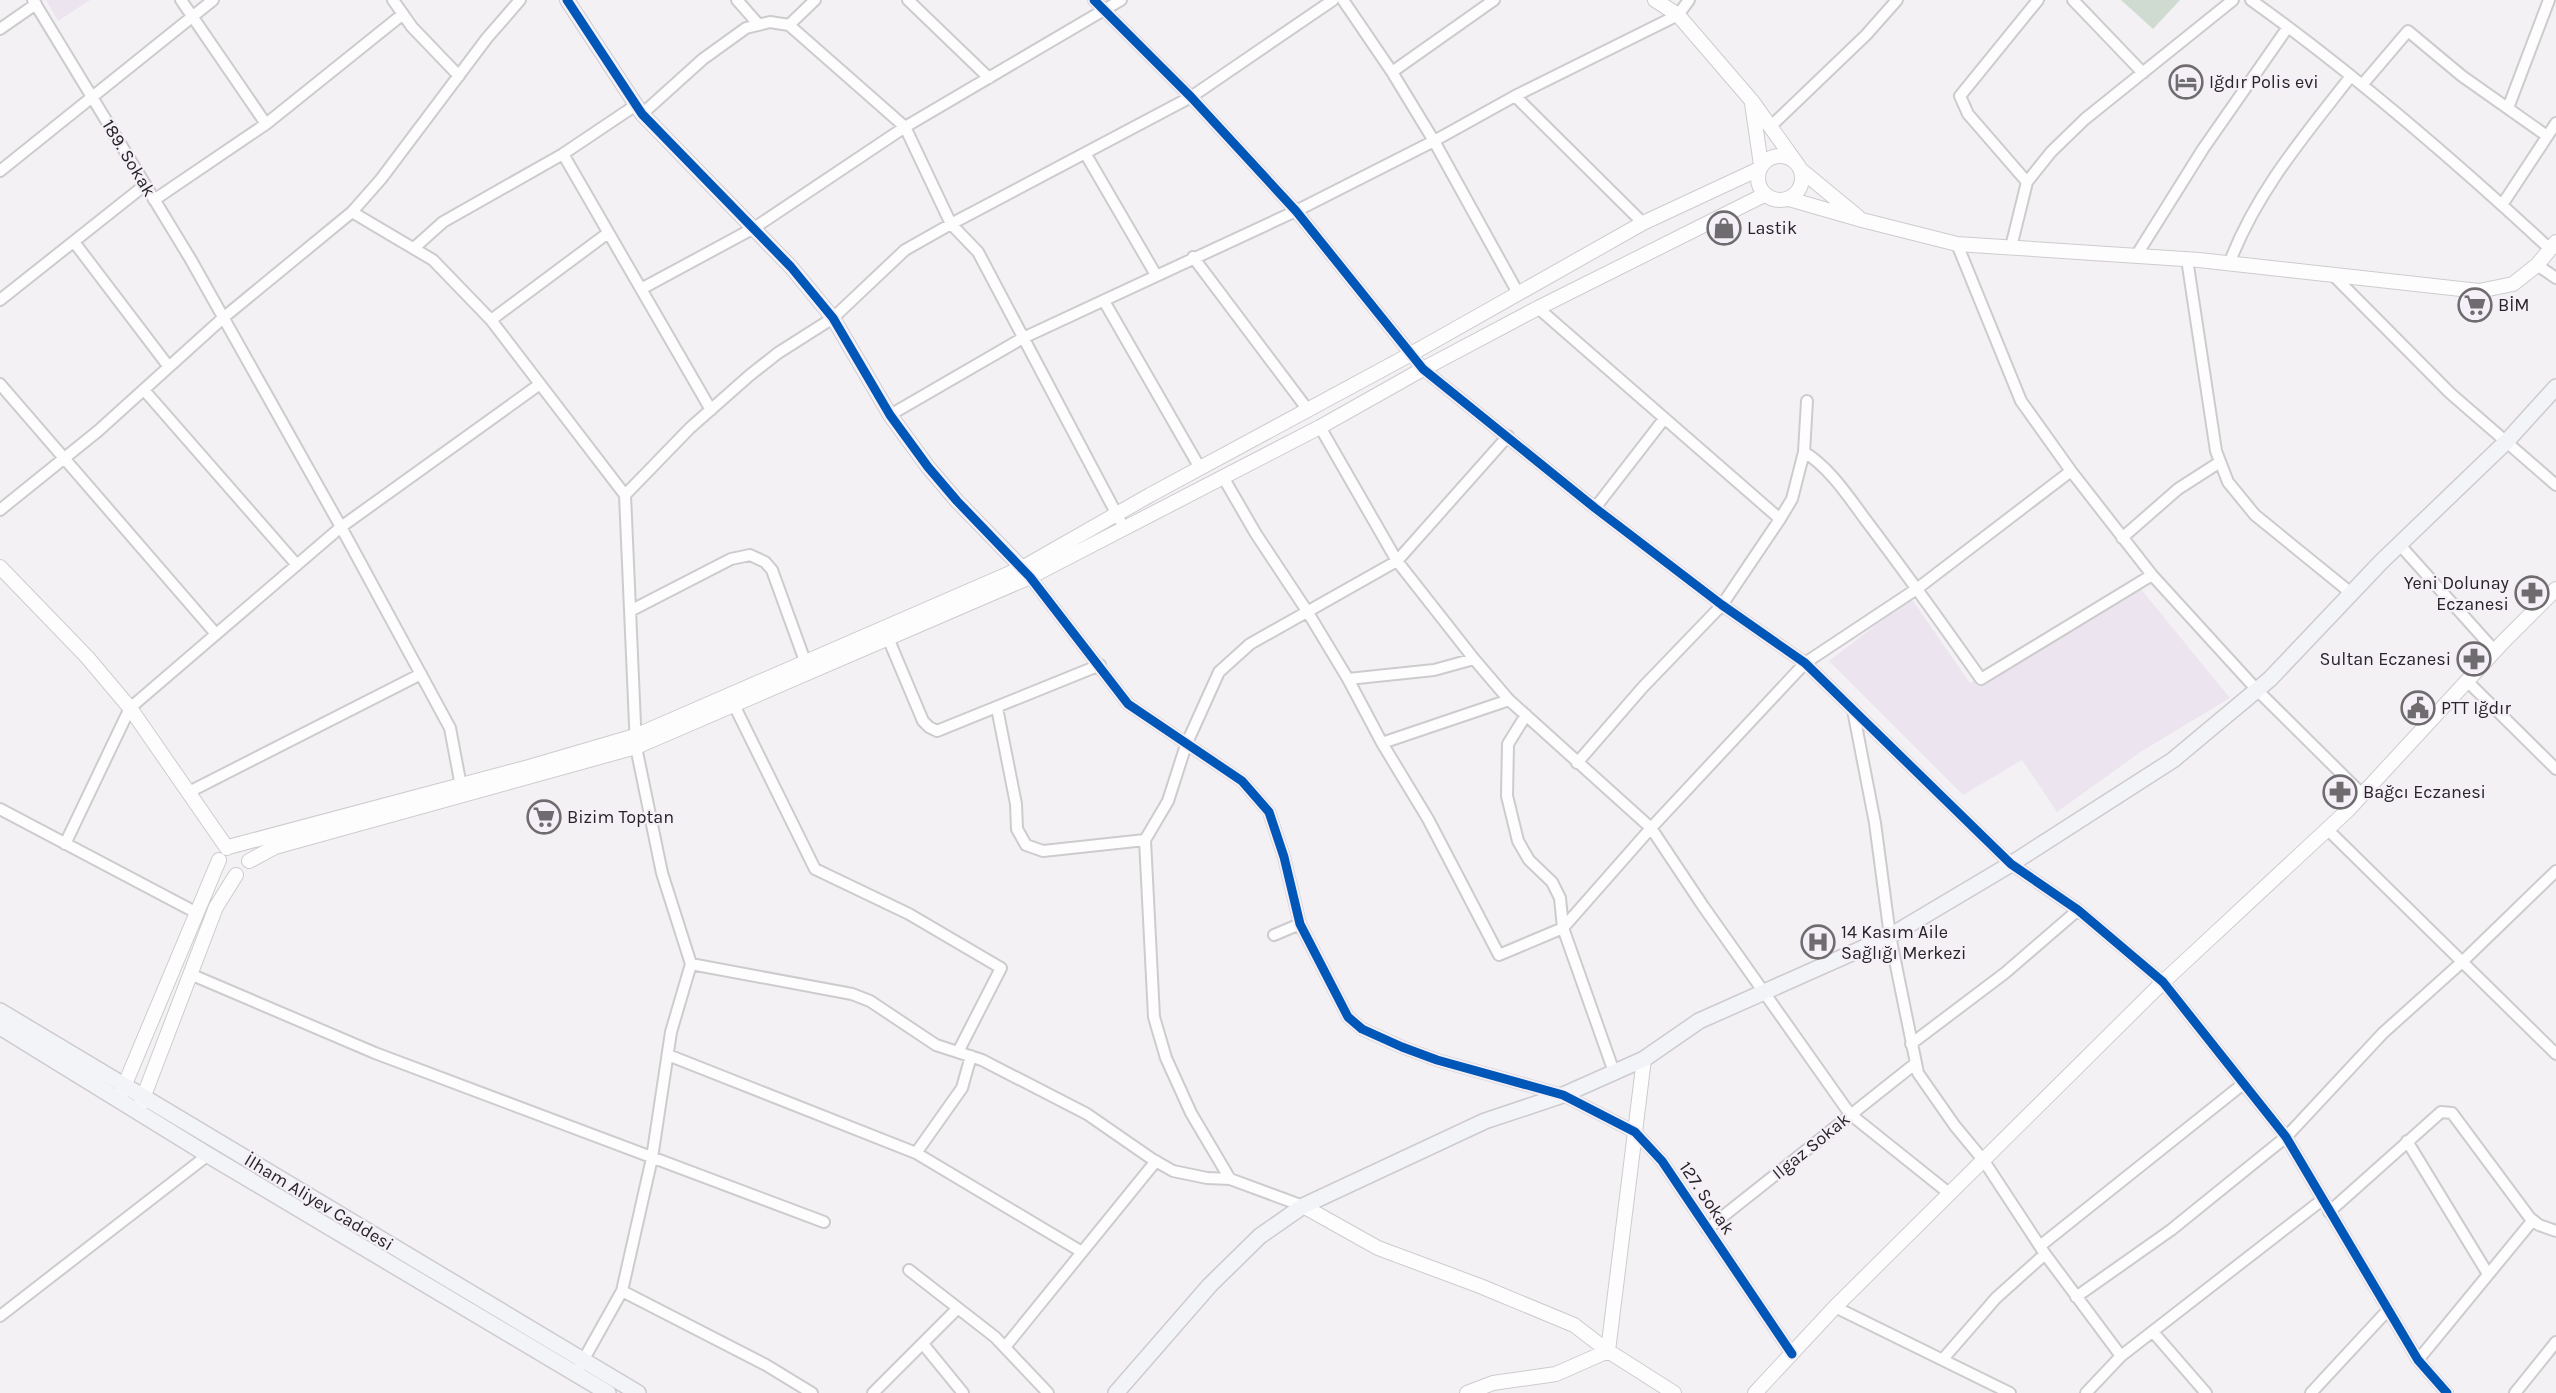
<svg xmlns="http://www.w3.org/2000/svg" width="2556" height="1393" viewBox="0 0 2556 1393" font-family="Karla,sans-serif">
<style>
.built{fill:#ece4ee}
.green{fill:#cfdbd0}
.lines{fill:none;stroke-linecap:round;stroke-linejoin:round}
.minor-casing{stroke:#cecbce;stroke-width:14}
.tertiary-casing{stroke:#cecbce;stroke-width:16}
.secondary-casing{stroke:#cecbce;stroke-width:18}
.minor{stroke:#fdfdfe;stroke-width:10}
.tertiary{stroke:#fdfdfe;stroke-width:14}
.secondary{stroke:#f2f4f7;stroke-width:15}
.cycleway-casing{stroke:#f5eff7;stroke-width:13}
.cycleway{stroke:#0057b8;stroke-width:9}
.labels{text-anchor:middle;stroke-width:4.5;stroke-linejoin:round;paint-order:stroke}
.poi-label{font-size:18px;fill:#262427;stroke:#f5eff7;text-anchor:start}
.street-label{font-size:18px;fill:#262427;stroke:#f5eff7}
</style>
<rect width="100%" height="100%" fill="#f4f1f5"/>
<!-- built -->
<path class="built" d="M46 0H90L58 21Z
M2140 588 2230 698 2142 751 2057 812 2022 760 1963 795 1829 661 1911 598 1970 683Z"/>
<!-- green -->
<path class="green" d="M2121 0H2180L2153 29Z"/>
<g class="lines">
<!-- minor casing -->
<g class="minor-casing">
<path id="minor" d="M33 0 191 260 341 527 450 728 461 786
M181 0 266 124
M393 0 412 27 459 76
M737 0 759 25
M908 0 989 78
M1094 0 1191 97 1296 211 1423 369 1595 508 1722 605 1805 663 2011 864 2078 910 2163 982 2286 1137 2418 1360 2447 1393
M1343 0 1392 72 1434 141 1518 293
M2073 0 2143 73
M2251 0C2356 75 2455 161 2550 249
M789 25 815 0
M0 29 36 4
M1392 72 1494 0
M2362 85 2408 31 2462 76 2547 136
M1515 96 1643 223
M636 105 563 154 711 410
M2508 108 2549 0
M642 114 703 59 746 28 770 22 789 25 905 127 951 224 978 252 1124 528
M1770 127 1866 35 1897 0
M1085 153 1156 275
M0 171 213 0
M2027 182 1968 114 1960 96 2038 0
M154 200 266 124 403 14
M2502 205 2556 123
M352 212 433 260 491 320 625 495 636 747 662 873 691 964 671 1032 652 1158 622 1291 580 1366
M74 242 169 367
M1957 244 2021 401 2071 471 2152 575 2257 690 2362 794
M2011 247 2027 182 2051 152 2085 119 2233 0
M414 248 443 222 563 154
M2136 256 2203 149 2288 27
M1193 257 1308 410
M2187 259 2216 451 2228 482 2255 515 2351 593
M2229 264C2256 192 2305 135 2351 76
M2537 265 2556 278
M2332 274 2450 393 2556 485
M641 289 754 228 905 127 1121 0
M0 300 145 185
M1104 301 1200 468
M1538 308 1780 519
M491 320 608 233
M0 384 216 634
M144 390 297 565
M890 415 1023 338 1296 211 1434 141 1515 96 1678 15 1689 0
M1320 427 1397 561 1474 659 1509 700 1651 828 1703 906 1850 1114 1950 1194
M1804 452C1829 467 1848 496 1865 519 1905 572 1943 625 1981 679L2152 575
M1223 477 1256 534 1307 611 1348 679 1382 743 1428 819 1499 955 1563 928 1651 828 1805 663 1918 588 2071 471
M625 495 690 428 750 375 778 353 833 318 905 250 951 224 1191 97 1333 0
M1595 508 1664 419
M0 510 98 431 223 318 352 212 381 179 487 38 520 0
M2122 538 2178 489 2220 462
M2399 544 2495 651
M1030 577 1128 704 1242 781 1269 812 1284 857 1300 924 1348 1017 1362 1029 1402 1047 1437 1060 1563 1095 1635 1132 1662 1161 1792 1354
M630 611 731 559 750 555 765 562 772 570 805 661
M888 638 923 721 929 727 937 731 1100 665
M1348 679 1434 670 1474 659
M2467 681 2556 769
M734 705 815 869 909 914 1001 968 958 1052
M997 708 1016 804 1017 829 1026 845 1043 851 1145 840
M1853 710 1875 823 1890 936 1918 1073 1955 1126 1984 1161 2045 1254 2121 1356
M1526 715 1508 744 1507 796 1518 841 1529 860 1552 882 1560 898 1563 928 1614 1072
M1382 743 1509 700
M1577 763 1643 687 1722 605 1780 519 1792 499 1804 452 1807 401
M189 792 421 674
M0 809 195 912
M2327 829 2556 1054
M65 844 130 708 341 527 540 384
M1274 935 1300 924
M691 964 852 994 870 1001 936 1045 982 1060 1087 1114 1152 1159 1173 1171 1207 1178 1230 1179 1303 1206
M190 974 375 1053 824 1222
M1911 1044 2005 973 2078 910
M668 1055 916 1153 1082 1252
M2407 1141 2488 1274
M916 1153 962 1088 971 1056
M1230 1179 1191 1113 1166 1058 1154 1017 1145 840 1168 801 1186 745 1219 672 1250 644 1397 561 1508 436
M2329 1212 2441 1112 2452 1113 2530 1218 2539 1225 2556 1231
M1707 1229 1916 1063
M2040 1246 2243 1084
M909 1270 995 1337 1048 1393
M622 1291 766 1365 812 1393
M2076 1297 2171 1230 2286 1137 2383 1033 2462 962 2556 871
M1835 1307 2010 1393
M0 1316 208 1155
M2153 1332 2206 1393
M923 1344 963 1393
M1005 1347 1156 1161
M1943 1359 1996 1298 2045 1254
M2418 1360 2533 1220
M873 1393 958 1308
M2086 1393 2121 1356 2322 1200
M2311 1393 2387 1311
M2515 1393 2556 1342"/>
</g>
<!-- tertiary casing -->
<g class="tertiary-casing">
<path id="tertiary" d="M567 0 642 114 791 267 833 318 890 415 928 467 957 501 1027 573
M1655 0 1678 15 1752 101 1797 164
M1752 103 1761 165
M1758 178a22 22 0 1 1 44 0a22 22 0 1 1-44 0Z
M1801 170 1858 217
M1789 199 1862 220 1957 244 2199 260 2479 291 2513 284 2537 265 2556 242
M0 567 87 657 130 708 227 848
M232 846 529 767 635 736 1022 568 1150 495 1411 354 1643 223 1759 169
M249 861 275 847 636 747 1030 577 1320 427 1423 369 1538 308 1764 195
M120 1096 219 860
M140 1106 216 907 236 875
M1303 1206 1378 1248 1480 1286 1574 1325 1608 1351 1674 1393
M1467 1393 1493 1383 1556 1374 1608 1351 1644 1059
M1755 1393 1835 1307 2163 982 2348 810 2503 642 2556 589"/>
</g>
<!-- secondary casing -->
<g class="secondary-casing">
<path id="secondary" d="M0 1011 638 1393
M0 1027 208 1155 608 1393
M1116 1393 1210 1285 1260 1236 1303 1206 1485 1121 1563 1095 1644 1059 1699 1021 1890 936 2011 864 2173 760 2270 679 2381 562 2507 441 2556 387"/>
</g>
<!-- minor -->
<use href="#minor" class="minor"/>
<!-- tertiary -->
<use href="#tertiary" class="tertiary"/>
<!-- secondary -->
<use href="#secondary" class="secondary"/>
<!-- cycleway casing -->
<g class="cycleway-casing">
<path id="cycleway" d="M567 0 642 114 791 267 833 318 890 415 928 467 957 501 1030 577 1128 704 1242 781 1269 812 1284 857 1300 924 1348 1017 1362 1029 1402 1047 1437 1060 1563 1095 1635 1132 1662 1161 1792 1354
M1094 0 1191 97 1296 211 1423 369 1595 508 1722 605 1805 663 2011 864 2078 910 2163 982 2286 1137 2418 1360 2447 1393"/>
</g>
<!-- cycleway -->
<use href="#cycleway" class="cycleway"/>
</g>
<!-- icons -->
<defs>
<g id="hotel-ring" transform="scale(1.725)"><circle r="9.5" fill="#f5eff7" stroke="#6e6c6f" stroke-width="1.5"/><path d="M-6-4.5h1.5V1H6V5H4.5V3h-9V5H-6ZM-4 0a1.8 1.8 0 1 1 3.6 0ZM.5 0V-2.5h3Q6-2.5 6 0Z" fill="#6e6c6f"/></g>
<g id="shop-ring" transform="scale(1.725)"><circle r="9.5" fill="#f5eff7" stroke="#6e6c6f" stroke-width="1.5"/><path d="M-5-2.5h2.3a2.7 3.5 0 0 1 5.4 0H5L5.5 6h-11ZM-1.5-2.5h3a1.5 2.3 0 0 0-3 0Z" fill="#6e6c6f"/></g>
<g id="supermarket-ring" transform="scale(1.725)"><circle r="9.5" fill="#f5eff7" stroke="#6e6c6f" stroke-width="1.5"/><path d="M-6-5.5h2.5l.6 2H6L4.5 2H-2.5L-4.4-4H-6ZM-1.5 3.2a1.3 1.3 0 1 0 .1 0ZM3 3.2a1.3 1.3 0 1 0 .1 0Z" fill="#6e6c6f"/></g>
<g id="pharmacy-ring" transform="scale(1.725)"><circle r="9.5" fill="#f5eff7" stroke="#6e6c6f" stroke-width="1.5"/><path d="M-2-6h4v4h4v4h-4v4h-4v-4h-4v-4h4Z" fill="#6e6c6f"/></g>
<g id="civic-ring" transform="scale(1.725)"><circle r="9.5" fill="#f5eff7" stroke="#6e6c6f" stroke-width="1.5"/><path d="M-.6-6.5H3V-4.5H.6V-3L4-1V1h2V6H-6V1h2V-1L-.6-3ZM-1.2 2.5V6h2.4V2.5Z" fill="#6e6c6f"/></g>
<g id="hospital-ring" transform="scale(1.725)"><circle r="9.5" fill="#f5eff7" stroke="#6e6c6f" stroke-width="1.5"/><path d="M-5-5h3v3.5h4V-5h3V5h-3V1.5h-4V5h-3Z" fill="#6e6c6f"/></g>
</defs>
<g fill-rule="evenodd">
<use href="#hotel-ring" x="2186" y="82"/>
<use href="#shop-ring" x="1724" y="228"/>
<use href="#supermarket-ring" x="2475" y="305"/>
<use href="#pharmacy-ring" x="2532" y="593"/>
<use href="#pharmacy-ring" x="2474" y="659"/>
<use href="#civic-ring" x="2418" y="708"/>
<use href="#pharmacy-ring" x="2340" y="792"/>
<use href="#supermarket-ring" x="544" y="817"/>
<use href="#hospital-ring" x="1818" y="942"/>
</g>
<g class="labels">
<!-- poi labels -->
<g class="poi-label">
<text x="2209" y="88">Iğdır Polis evi</text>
<text x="1747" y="234">Lastik</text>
<text x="2498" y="311">BİM</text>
<text x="2509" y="589" text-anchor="end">Yeni Dolunay<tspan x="2509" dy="21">Eczanesi</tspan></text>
<text x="2451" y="665" text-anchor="end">Sultan Eczanesi</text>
<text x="2441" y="714">PTT Iğdır</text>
<text x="2363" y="798">Bağcı Eczanesi</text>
<text x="567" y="823">Bizim Toptan</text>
<text x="1841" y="938">14 Kasım Aile<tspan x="1841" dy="21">Sağlığı Merkezi</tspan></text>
</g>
<!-- street labels -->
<g class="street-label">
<text transform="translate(129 158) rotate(59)" y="6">189. Sokak</text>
<text transform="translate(1811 1146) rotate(-39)" y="6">Ilgaz Sokak</text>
<text transform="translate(1707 1198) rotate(56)" y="6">127. Sokak</text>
<text transform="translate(319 1202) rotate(31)" y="6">İlham Aliyev Caddesi</text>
</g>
</g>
</svg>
